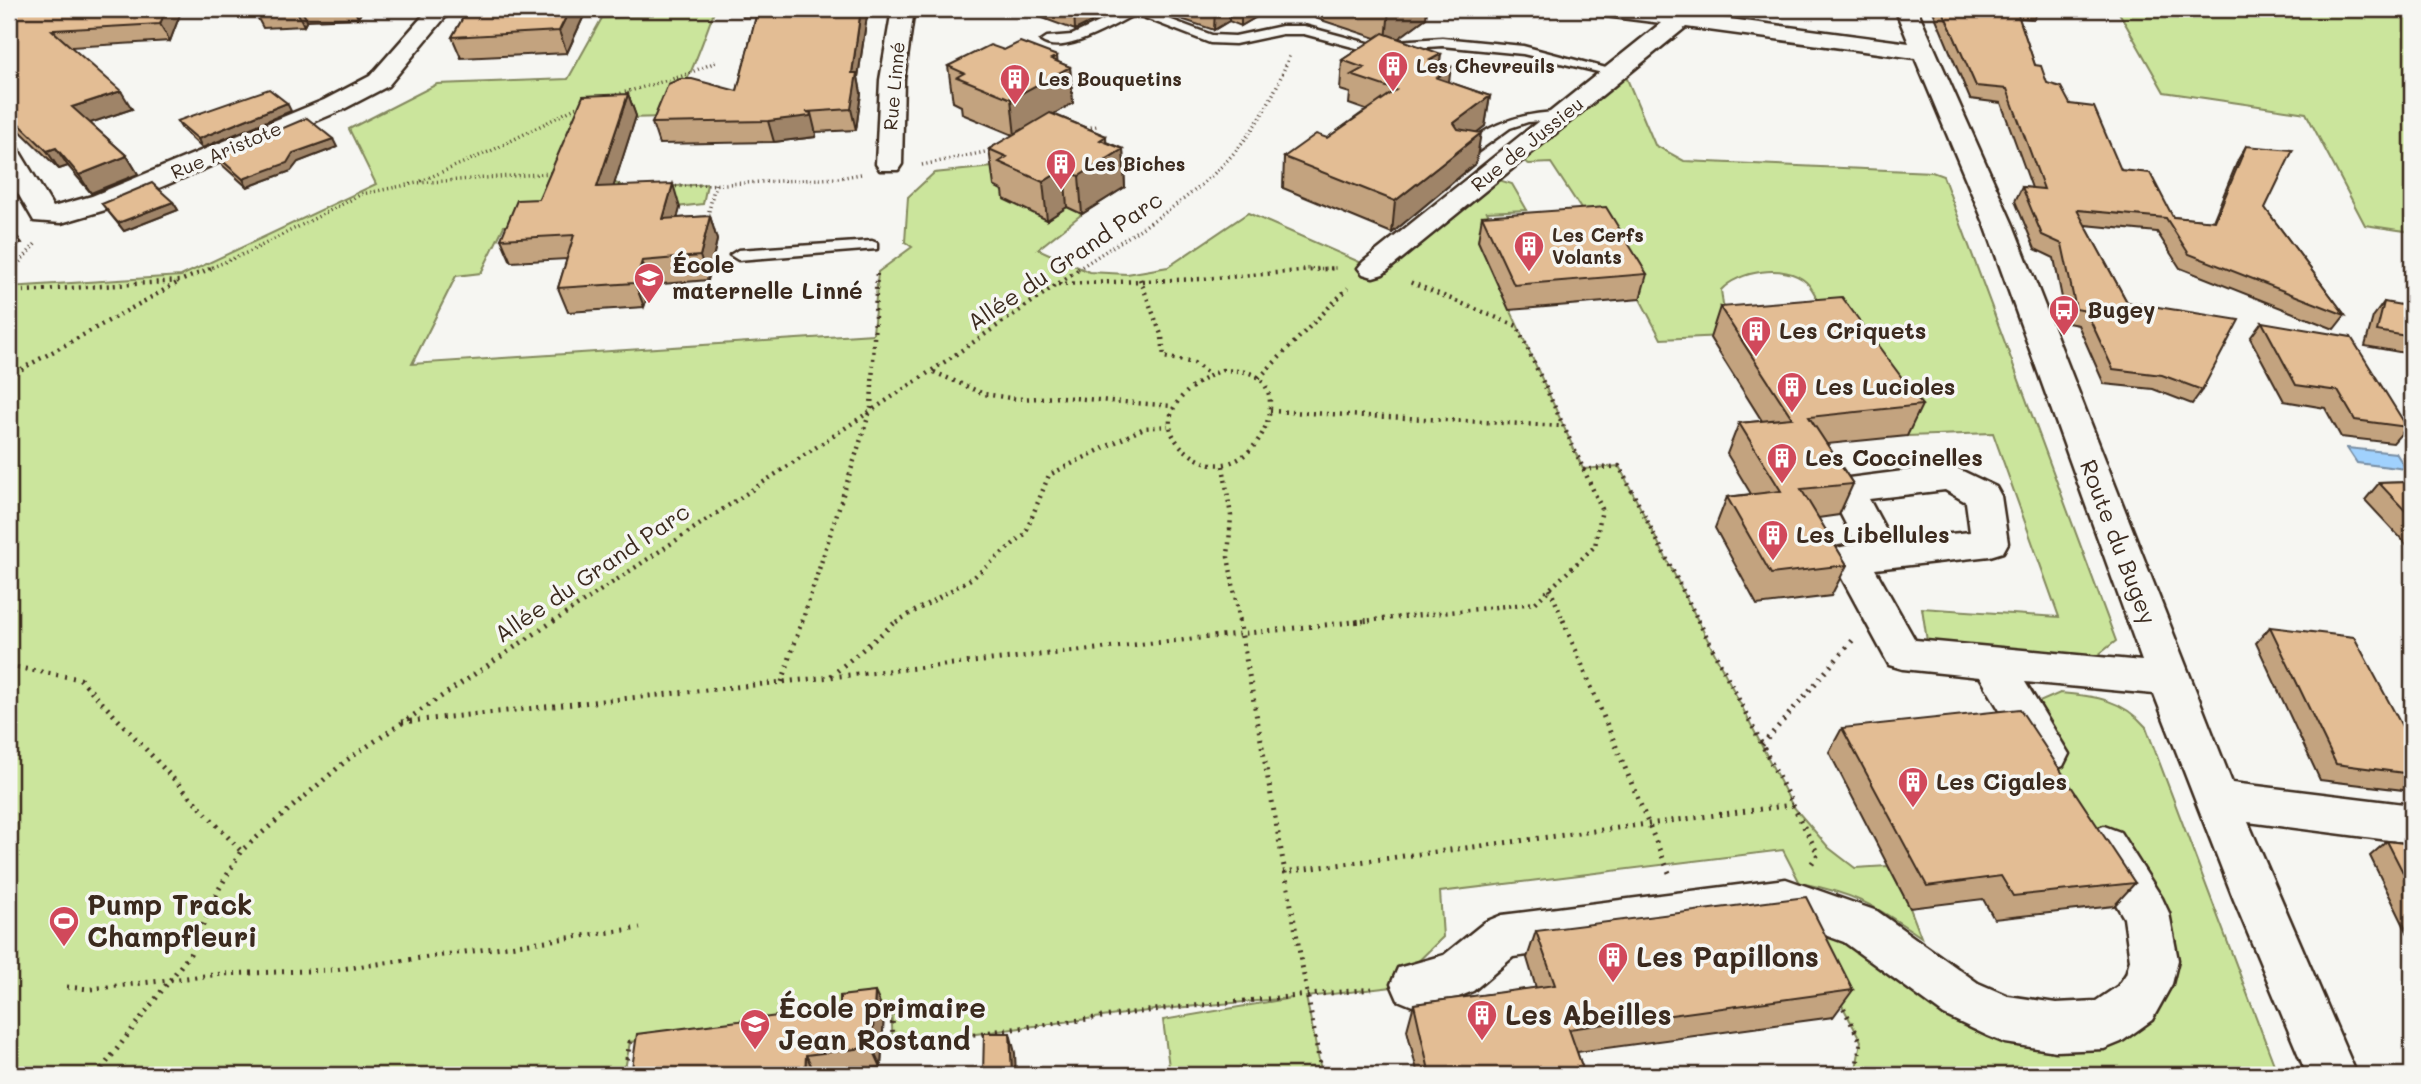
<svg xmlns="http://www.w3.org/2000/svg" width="2421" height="1084" viewBox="0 0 2421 1084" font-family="Mali,sans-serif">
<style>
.green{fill:#cbe59c;stroke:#83885d;stroke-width:2}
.water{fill:#a0d1fd;stroke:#788ea4;stroke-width:2}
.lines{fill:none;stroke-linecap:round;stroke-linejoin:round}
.lane-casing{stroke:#3b2a1e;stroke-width:5}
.street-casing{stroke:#3b2a1e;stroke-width:5}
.path-far2{stroke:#3b2a1e;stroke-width:3.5;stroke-dasharray:1 3.5;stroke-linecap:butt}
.path-far1{stroke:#3b2a1e;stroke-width:4.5;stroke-dasharray:2 5;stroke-linecap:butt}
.path{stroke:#3b2a1e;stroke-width:5;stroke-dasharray:2 6;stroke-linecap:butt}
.lane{fill:#f6f6f2;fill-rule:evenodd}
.street{fill:#f6f6f2;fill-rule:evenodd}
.wall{fill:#c3a37f;stroke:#3b2a1e;stroke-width:2}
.shaded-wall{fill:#9f8468;stroke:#3b2a1e;stroke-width:2}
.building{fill:#e3bd94;stroke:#3b2a1e;stroke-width:2}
.labels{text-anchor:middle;stroke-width:7;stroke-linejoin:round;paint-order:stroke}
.far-poi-label{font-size:19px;font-weight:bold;fill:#3b2a1e;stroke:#f6f6f2;text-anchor:start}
.far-street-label{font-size:19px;fill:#3b2a1e;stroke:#f6f6f2}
.street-label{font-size:23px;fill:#3b2a1e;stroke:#f6f6f2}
.poi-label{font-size:23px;font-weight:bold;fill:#3b2a1e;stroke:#f6f6f2;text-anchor:start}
.near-poi-label{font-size:28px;font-weight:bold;fill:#3b2a1e;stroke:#f6f6f2;text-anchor:start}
</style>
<rect width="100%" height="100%" fill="#f6f6f2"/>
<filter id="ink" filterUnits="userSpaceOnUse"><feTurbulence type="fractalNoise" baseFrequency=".0143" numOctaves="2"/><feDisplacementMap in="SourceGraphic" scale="14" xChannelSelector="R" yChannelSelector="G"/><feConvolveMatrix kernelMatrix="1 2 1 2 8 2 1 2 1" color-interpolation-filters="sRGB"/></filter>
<g filter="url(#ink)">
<!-- green -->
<path class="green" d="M655 9H715C701 46 689 85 665 117L626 118 597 176 631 189 707 184 703 204 504 226 481 273 456 276 412 364 873 334 878 272 912 247 905 242 908 197 934 173 1003 166 995 186 1011 195 1005 200 1046 219 1067 207 1082 214 1038 249 1089 272 1127 274 1168 267 1248 213 1373 268 1486 176 1512 184 1527 210 1487 212 1500 239 1479 241 1583 469 1619 466 1792 805 1829 848 1855 868 1888 866 1910 908 1921 937C1876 906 1854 893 1800 883L1783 850 1440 892 1443 937 1392 987 1306 997 1322 1075H1170L1163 1020 1292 998 1162 1009 893 1045 891 1006 630 1042 624 1075H9V287L181 276 376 184 349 129 437 84 568 79 602 18 652 15Z
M2117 9H2412V232L2365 225 2306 113 2164 92Z
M1622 67 1655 145 1684 161 1932 172 1943 176 2116 641 2098 655 2081 661 1927 641 1922 608 2059 617 1993 433 1907 436C1882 401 1855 366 1831 330 1822 316 1818 293 1806 282 1785 263 1738 271 1721 290L1723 305 1743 335 1661 339 1640 299 1551 163 1529 164 1512 155Z
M2060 693C2095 696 2122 699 2146 727L2278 1075H1855L1861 1041 1786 900 1961 999 2105 1025 2154 960 2026 718 2037 703Z"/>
<!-- water -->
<path class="water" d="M2347 448 2396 453 2406 469 2357 463Z"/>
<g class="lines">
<!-- lane casing -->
<g class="lane-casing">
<path id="lane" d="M1127 9H1142L1212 35 1235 36 1282 26H1304L1379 46 1396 41 1442 38 1523 46 1621 72 1615 76 1523 54 1442 46 1397 49 1379 54 1304 34H1282L1235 44 1210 43 1135 14C1114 25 1062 57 1041 41L1047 37 1072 35Z
M1560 112 1567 116 1565 119 1528 122 1510 128 1466 160 1454 157C1482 125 1519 113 1560 112Z
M872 241 877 243V249L738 260 730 255 738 250Z"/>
</g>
<!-- street casing -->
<g class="street-casing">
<path id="street" d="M429 9H452L388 86 342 110 112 208 61 223 34 221 9 178V147L18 149 53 207 92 196 324 100 370 76Z
M892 9H914L904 80 902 164 898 170H880L876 164 880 80Z
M1594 9H1654L1909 43 1895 9H1917L2013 225 2232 783 2412 805V843L2248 822 2357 1075H2307L2234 900 2154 694 2025 682 2069 754 2063 766 2048 772 2033 766 1980 677 1903 669 1889 665 1831 558 1837 548 1856 544 1828 489 1833 480 1950 465 1996 487 2001 496 2008 543 2003 552 1990 556 1875 569 1915 640 2142 661 1985 225 1915 58 1686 27 1383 274 1373 277 1363 274 1358 268 1363 262 1661 23 1605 16 1597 14ZM1945 490 1966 502 1970 532 1891 540 1869 499Z
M2104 826 2120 832 2162 898 2169 913 2178 960 2172 984 2152 1020 2121 1042 2104 1049 2056 1051 2005 1043 1988 1036 1944 1015 1844 942 1786 921 1513 957 1473 991 1456 998 1415 1007 1398 1000 1391 984 1398 968 1444 955 1485 922 1502 915 1786 879 1877 911 1978 983 2008 996 2056 1003 2096 1001 2118 986 2126 974 2130 960 2124 918 2082 846 2088 832Z"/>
</g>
<!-- path-far2 -->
<path class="path-far2" d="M612 96 682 76 716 62
M1082 129 1097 126
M922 165 995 150
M421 181 493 150 583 104
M610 181 628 188
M667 187 839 178 861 174
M707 220 715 184
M14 269 37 242
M208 269 251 251 362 194 417 183 553 173
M1078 269C1177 204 1247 173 1290 54
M1303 269 1337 268"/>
<!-- path-far1 -->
<path class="path-far1" d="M9 275 15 268
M1140 279 1162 337 1164 357 1194 363 1209 374
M1058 284 1203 279 1337 268
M9 292 180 281 212 268
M1222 370C1233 371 1244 370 1254 375 1297 398 1246 495 1191 455 1144 421 1185 386 1222 370Z
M934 372 984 394 1017 399 1061 397 1173 406
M9 376 177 283
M1259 378 1348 288
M1270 411 1562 426
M1223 466 1231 516 1228 557 1240 622
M1583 470 1619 466 1699 622
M1550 589 1564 622
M9 614 16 604
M553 622 949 359 1081 268
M802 622 871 408 877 269
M896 622 974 577 1025 534 1049 475 1144 428 1168 426
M1355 622 1535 603 1595 546 1602 509 1517 326 1407 281"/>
<!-- path -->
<path class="path" d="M1239 620 1322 1075
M1563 620 1670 875
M1698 620 1818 854 1810 866
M9 666 80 679 241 851
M831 676 898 620
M782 682 802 620
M402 722 1372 620
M1762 745 1853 640
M1283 872 1792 805
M67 987 90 989 222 974 334 970 640 928
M1840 1001 1861 1042 1855 1075
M876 1008 892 1006 893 1045 1162 1009 1372 989
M97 1075 190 954 219 889 241 851 347 760 555 620
M624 1075 630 1042 642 1040"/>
<!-- lane -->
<use href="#lane" class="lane"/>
<!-- street -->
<use href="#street" class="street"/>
</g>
<!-- wall -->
<path class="wall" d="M9 9H182L170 41 70 47 132 109 90 123 127 156 138 174 91 193 68 166 59 169 9 120Z
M253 9H363L358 18 307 20 304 26 263 28Z
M468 9H587L567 53 461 58 452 37Z
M741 9H868L858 77 861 93 856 130 815 132V137L774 142 659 144 652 123 737 91 756 16 743 17Z
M1028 9H1117L1075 30 1029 13Z
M1160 9H1270L1241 26 1229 21 1214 30 1160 12Z
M1315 9H1427L1426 18 1398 38 1439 64 1449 82 1490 96 1485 126 1477 132 1476 163 1392 233 1283 188 1284 157 1327 138 1366 110 1349 104 1350 93 1340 90 1342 60 1376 38 1315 18Z
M1932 9H2039L2034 19 2019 18 2035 65 2047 83 2070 104 2121 170 2173 217 2213 221 2238 160 2246 146 2265 208 2345 315 2334 329 2180 268 2157 232 2085 225 2127 302 2202 390 2192 404 2153 389 2104 384 2078 325 2067 323 2054 258 2035 249 2015 201 2022 187 2032 188 2001 103 1970 99Z
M1004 50 1058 62 1070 67 1073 103 1053 114 1106 136V142L1123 149 1125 187 1082 214 1067 207 1047 220 1004 199 1003 191 994 186 989 149 1013 135 962 114 961 106 953 102 948 66Z
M628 94 636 116 613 187 680 208 677 218 710 216 717 240 708 280 651 285 644 307 568 312 558 288 567 259 511 262 501 239 539 199Z
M291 111 202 148 182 129 177 121Z
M337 147 298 162 291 171 247 187 221 164 217 156Z
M173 202 178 210 124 231 102 204Z
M1482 216 1647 274 1640 299 1509 310 1478 241Z
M2384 302 2412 317V351L2410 354 2365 346 2373 317Z
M1720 307 1922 405 1907 436 1827 444 1853 484 1839 515 1818 518 1847 565 1831 596 1757 605 1715 528 1727 497 1751 494 1727 454 1739 423 1762 421 1710 338Z
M2262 322 2407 427 2393 443 2341 437 2325 408 2284 401 2250 338Z
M2412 482V553L2409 547 2365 500 2379 483Z
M2270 627 2410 741 2412 742V791L2320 780 2256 643Z
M1842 728 2135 883 2114 906 1994 919 1983 899 1910 908 1829 752Z
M2387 841 2412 844V942L2370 856Z
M1536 931 1853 990 1833 1017 1577 1052 1585 1075H1418L1407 1030 1414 1004 1536 988 1527 958Z
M884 1012 881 1067 816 1075H631Z"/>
<!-- shaded-wall -->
<path class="shaded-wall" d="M166 9H182L170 41 160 24Z
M296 9H301L307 20 304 26Z
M354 9H363L358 18Z
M570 9H587L567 53 559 31Z
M861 9H868L858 77 861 93 856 130 851 109 852 73Z
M1074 9H1117L1075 30Z
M1215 9H1229V21L1214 30Z
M1241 9H1270L1241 26Z
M1389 9H1427L1426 18 1399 38 1386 41Z
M1441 54 1438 77 1451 67 1447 97 1433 107 1430 60Z
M1057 56 1059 73 1070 67 1073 103 1015 136 1011 99 1051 59Z
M121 91 132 109 84 125 72 107Z
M628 94 636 116 606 210 597 187Z
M1490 96 1485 126 1450 153 1454 123Z
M287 103 291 111 202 148 198 139Z
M811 113 816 134 815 137 774 142 768 121Z
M1481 133 1476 163 1392 233 1395 201Z
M1106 136 1107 159 1123 149 1125 187 1082 214 1079 176 1100 140Z
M333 139 337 147 298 162 291 171 247 187 243 179 293 153Z
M56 148 68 166 59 169 47 151Z
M127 156 138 174 91 193 79 175Z
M1064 169 1067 207 1047 220 1043 182Z
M673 184 680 208 671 242 663 219Z
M173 202 178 210 124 231 118 223Z
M710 216 717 240 708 280 700 256Z
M16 235 22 243 9 248V237Z
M642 261 651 285 644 307 635 283Z
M875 992 884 1012 881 1067 872 1047Z
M1010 1033 1015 1053 1016 1075H1012Z
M806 1055 816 1075H806L805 1072Z"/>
<!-- building -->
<path class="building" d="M9 9H166L160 24 52 30 121 91 72 107 127 156 79 175 56 148 47 151 9 114Z
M468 9H570L559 31 452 37Z
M758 9H861L852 73H857L851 109 806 112 811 113 810 116 768 121 652 123 668 84 680 79H692L737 91Z
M1942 9H2016L2035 65 2041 66 2047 83 2061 87 2070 104 2094 107 2121 170 2150 173 2173 217 2215 221 2246 146 2293 150 2265 208 2345 315 2189 254 2166 218 2077 210 2127 302 2239 320 2202 390 2162 375 2113 369 2086 311 2076 309 2062 244 2042 235 2022 187 2044 189 2007 89 1976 86Z
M1383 33 1441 54 1430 60 1451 67 1437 78 1490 96 1454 123 1458 129 1481 133 1395 201 1284 157 1316 134 1327 138 1396 90 1351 75 1364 68 1342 60Z
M1020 42 1057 56 1051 59 1070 67 1011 99 957 77 964 73 948 66 990 45 1004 50Z
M269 89 287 103 198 139 177 121Z
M628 94 597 187 673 184 663 219 710 216 700 256 642 261 635 283 558 288 574 235 501 239 517 200 539 199 583 96Z
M1050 113 1106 136 1100 140 1123 149 1079 176 1064 169 1043 182 999 162 1007 157 989 149Z
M307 118 333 139 293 153 287 163 243 179 217 156Z
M152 183 173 202 118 223 102 204Z
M1606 207 1647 274 1514 285 1482 216Z
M9 227 16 235 9 237Z
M1842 297 1922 405 1809 417 1853 484 1801 489 1847 565 1771 574 1727 497 1781 491 1739 423 1792 418 1720 307Z
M2384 302 2407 306 2412 317V337L2377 331Z
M2262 322 2351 337 2407 427 2355 420 2338 391 2296 385Z
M2412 482V518L2379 483Z
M2270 627 2354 637 2410 741 2412 742V774L2336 764Z
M2020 709 2135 883 2013 896 2001 876 1927 886 1842 728Z
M2387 841 2412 844V890Z
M1806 897 1853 990 1569 1029 1585 1075H1430L1414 1004 1555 985 1536 931Z
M875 992 872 1047 806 1055 805 1072 779 1075H631L637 1034 840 1008V996Z
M984 1033H1010L1012 1075H983Z"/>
</g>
<!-- icons -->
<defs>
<g id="building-pin" transform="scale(1.575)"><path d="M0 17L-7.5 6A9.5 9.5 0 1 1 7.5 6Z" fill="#d1495b" stroke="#f6f6f2"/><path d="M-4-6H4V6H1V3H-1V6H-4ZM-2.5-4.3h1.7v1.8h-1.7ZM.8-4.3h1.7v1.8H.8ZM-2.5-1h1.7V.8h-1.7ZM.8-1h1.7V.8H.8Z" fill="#fff"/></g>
<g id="school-pin" transform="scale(1.575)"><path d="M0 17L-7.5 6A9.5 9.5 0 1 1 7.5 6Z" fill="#d1495b" stroke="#f6f6f2"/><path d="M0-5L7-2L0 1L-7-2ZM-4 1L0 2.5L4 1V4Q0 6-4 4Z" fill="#fff"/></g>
<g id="bus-pin" transform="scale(1.575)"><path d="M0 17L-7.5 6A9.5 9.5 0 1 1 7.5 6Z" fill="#d1495b" stroke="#f6f6f2"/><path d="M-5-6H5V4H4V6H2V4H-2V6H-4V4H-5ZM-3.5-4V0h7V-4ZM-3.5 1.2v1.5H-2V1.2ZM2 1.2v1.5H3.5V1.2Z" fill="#fff"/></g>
<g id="stadium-pin" transform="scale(1.575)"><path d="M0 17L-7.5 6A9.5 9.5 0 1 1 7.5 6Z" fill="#d1495b" stroke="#f6f6f2"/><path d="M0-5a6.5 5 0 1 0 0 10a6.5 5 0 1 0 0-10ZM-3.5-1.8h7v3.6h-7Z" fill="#fff"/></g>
</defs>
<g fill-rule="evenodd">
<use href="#building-pin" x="1393" y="66"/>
<use href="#building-pin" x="1015" y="79"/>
<use href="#building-pin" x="1061" y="164"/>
<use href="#building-pin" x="1529" y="246"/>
<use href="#school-pin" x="649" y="278"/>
<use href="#bus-pin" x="2064" y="310"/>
<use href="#building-pin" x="1756" y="331"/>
<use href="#building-pin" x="1792" y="387"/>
<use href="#building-pin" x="1782" y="458"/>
<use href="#building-pin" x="1773" y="535"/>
<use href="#building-pin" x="1913" y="782"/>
<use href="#stadium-pin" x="64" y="921"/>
<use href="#building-pin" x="1613" y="957"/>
<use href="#building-pin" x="1482" y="1015"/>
<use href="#school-pin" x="755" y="1024"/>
</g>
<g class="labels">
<!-- far-poi labels -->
<g class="far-poi-label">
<text x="1416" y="73">Les Chevreuils</text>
<text x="1038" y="86">Les Bouquetins</text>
<text x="1084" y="171">Les Biches</text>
<text x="1552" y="242">Les Cerfs<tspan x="1552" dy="22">Volants</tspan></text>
</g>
<!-- far-street labels -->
<g class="far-street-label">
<text transform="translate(894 86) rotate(-85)" y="7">Rue Linné</text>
<text transform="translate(1527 144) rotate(-39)" y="7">Rue de Jussieu</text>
<text transform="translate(226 150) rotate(-23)" y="7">Rue Aristote</text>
</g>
<!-- street labels -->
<g class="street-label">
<text transform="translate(1065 261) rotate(-34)" y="8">Allée du Grand Parc</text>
<text transform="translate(2118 542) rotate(69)" y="8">Route du Bugey</text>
<text transform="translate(592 573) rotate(-34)" y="8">Allée du Grand Parc</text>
</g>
<!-- poi labels -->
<g class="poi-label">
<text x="672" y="273">École<tspan x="672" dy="26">maternelle Linné</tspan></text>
<text x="2087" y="318">Bugey</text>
<text x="1779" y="339">Les Criquets</text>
<text x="1815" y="395">Les Lucioles</text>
<text x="1805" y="466">Les Coccinelles</text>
<text x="1796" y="543">Les Libellules</text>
<text x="1936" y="790">Les Cigales</text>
</g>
<!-- near-poi labels -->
<g class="near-poi-label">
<text x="87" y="915">Pump Track<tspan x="87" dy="32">Champfleuri</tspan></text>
<text x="1636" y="967">Les Papillons</text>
<text x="778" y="1018">École primaire<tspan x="778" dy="32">Jean Rostand</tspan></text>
<text x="1505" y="1025">Les Abeilles</text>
</g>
</g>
<!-- margin -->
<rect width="2421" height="1084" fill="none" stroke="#f6f6f2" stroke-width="35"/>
<rect x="18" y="18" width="2386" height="1049" fill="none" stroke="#3b2a1e" stroke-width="2.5" filter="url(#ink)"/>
</svg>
